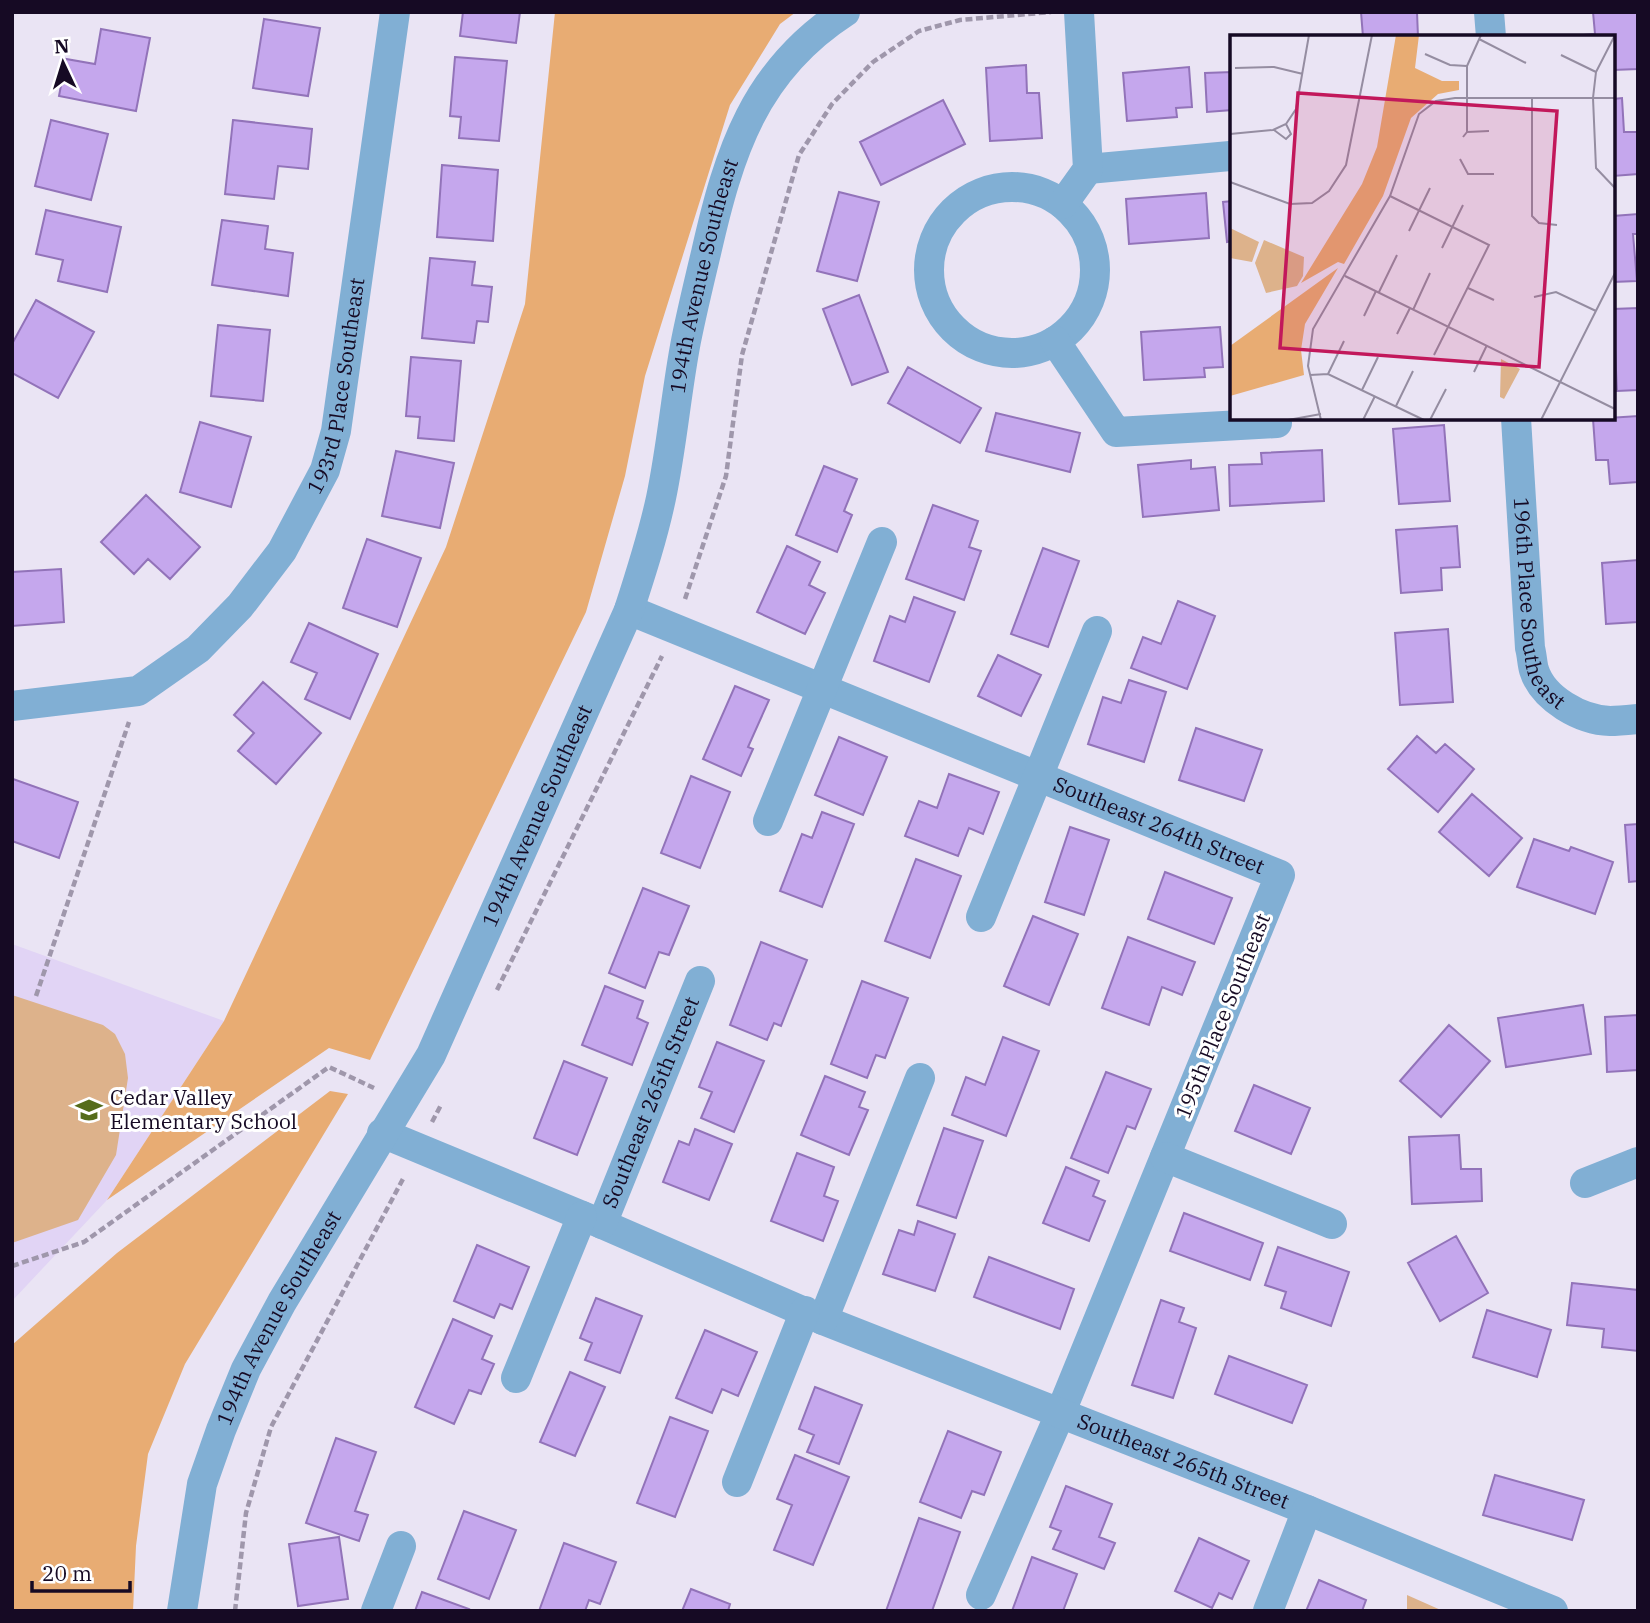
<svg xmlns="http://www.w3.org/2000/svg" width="1650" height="1623" viewBox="0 0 1650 1623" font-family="'IBM Plex Serif',serif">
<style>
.built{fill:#e1d4f5}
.green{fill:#ddb28b}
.forest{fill:#e8ac73}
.building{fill:#c5a7ed;stroke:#9273b9;stroke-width:2}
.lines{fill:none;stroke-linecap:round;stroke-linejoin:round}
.path{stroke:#9f97ab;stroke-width:4.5;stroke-dasharray:7 3.5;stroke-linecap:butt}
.street{stroke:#81afd4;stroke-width:30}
.labels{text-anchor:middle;stroke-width:6;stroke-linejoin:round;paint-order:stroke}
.street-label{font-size:21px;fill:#160a24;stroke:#fff}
.poi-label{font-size:21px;fill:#160a24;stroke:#fff;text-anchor:start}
.inset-road{fill:none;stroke:#958da1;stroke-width:2}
.view{fill:#c2185b;fill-opacity:0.15;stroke:#c2185b;stroke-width:3.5}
.inset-edge{fill:none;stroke:#160a24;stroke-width:3.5}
</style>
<rect width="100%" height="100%" fill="#eae4f4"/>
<!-- built -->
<path class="built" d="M12 944 224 1021 107 1200 12 1301Z"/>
<!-- green -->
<path class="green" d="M12 995 103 1025 115 1034 125 1054 128 1078 116 1155 78 1220 12 1243Z
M1407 1595 1443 1611H1407Z"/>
<!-- forest -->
<path class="forest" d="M555 12H796L780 24 730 105 645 376 625 476 586 612 370 1060 329 1048 107 1200 224 1021 446 547 525 304Z
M330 1091 348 1094 185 1364 148 1454 136 1546 133 1611H12V1345L117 1253Z"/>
<!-- building -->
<path class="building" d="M463 12H520L516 43 460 36Z
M1361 12H1417L1418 37H1363Z
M1593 12H1637L1638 69 1613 70V37H1560L1595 34Z
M264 19 320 28 308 96 253 88Z
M101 29 150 38 136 111 59 96 66 59 95 64Z
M455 57 507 61 499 141 459 138 461 117 450 116Z
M1026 65 1027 93H1039L1042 138 990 141 986 68Z
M1189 67 1192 107 1176 108 1177 117 1127 121 1123 73Z
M1232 72V110L1207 112 1205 73Z
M1622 98 1624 132H1638V174L1613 176V99Z
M943 100 965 144 881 185 860 142Z
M51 120 108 134 91 200 35 186Z
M233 120 312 129 308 169 278 166 274 199 225 194Z
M442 165 498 170 493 241 437 237Z
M839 192 879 202 857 281 817 271Z
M1206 193 1209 238 1129 244 1126 199Z
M1232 201V241L1227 242 1223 202Z
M46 210 121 227 107 292 58 281 63 260 36 254Z
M1638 214V234H1633L1637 281 1613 282V216Z
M222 220 268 226 265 249 293 253 288 296 212 285Z
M430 258 475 262 472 285 492 287 488 322 477 321 474 343 422 338Z
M859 295 888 372 852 385 823 309Z
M36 300 94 332 58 398 12 373V344Z
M1638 308V390L1617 391 1613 309Z
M218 325 270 330 263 401 211 396Z
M1220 327 1223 367 1204 368 1205 377 1144 380 1141 332Z
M411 357 461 361 454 441 418 438 420 417 406 416Z
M908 367 981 408 960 443 888 403Z
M996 413 1080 433 1070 472 986 451Z
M1638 416V482L1610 484 1608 460H1596L1593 419Z
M200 422 251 437 231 507 180 492Z
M1444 425 1450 501 1399 504 1393 429Z
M1322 450 1324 501 1230 506 1229 465 1262 464 1261 453Z
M396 451 454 463 440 528 382 516Z
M1191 460V469L1215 467 1219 510 1143 517 1138 465Z
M824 466 857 479 844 511 852 515 837 552 796 535Z
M146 495 200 547 170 579 148 559 134 574 101 542Z
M933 505 978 521 969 547 981 551 964 600 906 579Z
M1457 526 1460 567 1441 568 1442 590 1401 593 1396 530Z
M367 539 421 558 397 627 343 608Z
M787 546 820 562 809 585 825 593 805 634 757 612Z
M1043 548 1079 561 1048 647 1011 634Z
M1638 560V622L1606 624 1602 563Z
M61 569 64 622 12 626V572Z
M914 597 955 612 929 682 874 661 890 616 905 622Z
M1178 601 1215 616 1187 689 1131 668 1143 637 1161 644Z
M309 623 378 654 350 719 305 699 317 673 291 662Z
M1448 629 1453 702 1400 705 1395 633Z
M998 655 1041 675 1021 716 978 696Z
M1129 680 1166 692 1144 762 1088 744 1103 697 1121 703Z
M263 682 321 733 276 784 238 751 254 733 234 715Z
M735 686 769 700 748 747 753 749 741 776 703 759Z
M1196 728 1262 750 1244 801 1179 780Z
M1417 736 1436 753 1445 744 1474 769 1438 812 1388 769Z
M839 737 887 757 863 815 815 795Z
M949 774 999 792 983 834 969 828 958 856 905 836 919 801 937 808Z
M691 776 730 792 700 868 661 853Z
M13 779 78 802 59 858 12 841Z
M1472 794 1522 838 1489 876 1439 832Z
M822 812 854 824 822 907 780 891 802 834 812 838Z
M1638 824V881L1629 882 1625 825Z
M1070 827 1109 840 1084 915 1045 902Z
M1534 839 1569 851 1571 847 1613 862 1595 914 1517 887Z
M916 859 961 876 930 958 885 941Z
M1165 872 1232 898 1214 944 1148 919Z
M643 888 689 906 669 955 659 952 645 988 609 973Z
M1033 916 1078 934 1049 1005 1004 986Z
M1128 937 1195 962 1182 995 1162 987 1149 1025 1102 1008Z
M761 942 807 960 781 1026 774 1023 767 1040 730 1025Z
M862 981 908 998 885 1058 876 1055 867 1078 831 1064Z
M605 986 643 1001 637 1018 648 1023 632 1065 582 1045Z
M1583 1005 1591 1054 1506 1067 1498 1018Z
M1638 1015V1070L1607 1072 1605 1017Z
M1449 1025 1490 1061 1441 1117 1400 1081Z
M1003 1037 1039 1051 1006 1136 952 1115 966 1077 985 1085Z
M717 1042 764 1061 734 1132 701 1118 712 1092 699 1087Z
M564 1061 607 1078 577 1155 534 1138Z
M1106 1072 1151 1089 1135 1129 1127 1126 1108 1173 1071 1158Z
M825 1076 865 1092 859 1107 868 1110 849 1155 801 1135Z
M1254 1085 1310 1108 1291 1154 1235 1131Z
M944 1128 983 1141 956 1218 917 1205Z
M695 1129 732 1144 709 1200 663 1182 679 1141 689 1145Z
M1459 1135 1461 1169H1481L1482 1201 1412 1204 1409 1137Z
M797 1153 834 1167 824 1196 838 1201 823 1241 771 1221Z
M1066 1167 1099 1181 1093 1196 1105 1201 1089 1241 1043 1223Z
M1184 1213 1263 1243 1250 1280 1170 1251Z
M918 1221 955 1234 935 1291 883 1274 899 1230 914 1235Z
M1456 1236 1488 1293 1440 1321 1408 1263Z
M477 1245 529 1267 512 1309 500 1304 494 1318 454 1301Z
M1278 1247 1349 1272 1331 1326 1281 1308 1286 1292 1265 1285Z
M989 1257 1074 1289 1060 1329 974 1297Z
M1572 1283 1638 1290V1351L1602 1347 1604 1329 1567 1325Z
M596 1298 642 1316 620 1373 585 1360 592 1343 580 1338Z
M1161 1300 1184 1308 1179 1322 1196 1328 1173 1398 1132 1385Z
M1487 1310 1551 1330 1537 1377 1473 1357Z
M453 1319 492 1336 482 1359 494 1364 481 1394 469 1390 454 1424 415 1407Z
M705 1330 757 1352 738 1396 722 1389 712 1413 676 1398Z
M1229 1356 1307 1385 1292 1423 1215 1394Z
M570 1372 605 1387 575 1456 540 1442Z
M815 1387 862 1405 839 1464 807 1452 814 1435 799 1429Z
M670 1417 708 1431 675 1517 637 1503Z
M948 1431 1001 1452 984 1495 972 1491 961 1518 920 1502Z
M336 1438 376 1452 355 1511 368 1515 359 1541 306 1523Z
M795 1455 849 1477 813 1565 774 1550 792 1505 777 1499Z
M1495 1475 1584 1500 1572 1540 1483 1515Z
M1066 1486 1112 1504 1099 1537 1115 1543 1104 1569 1053 1549 1061 1531 1050 1527Z
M464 1511 516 1530 489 1599 438 1579Z
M919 1518 960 1532 932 1611H886Z
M339 1537 348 1599 298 1606 289 1544Z
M1199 1538 1249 1561 1232 1599 1219 1593 1212 1608 1175 1591Z
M564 1543 616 1562 600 1604 589 1600 585 1611H539Z
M1032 1557 1077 1574 1063 1611H1012Z
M1319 1580 1366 1600 1362 1611H1306Z
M691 1589 730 1604 728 1611H682Z
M422 1592 469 1609 468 1611H415Z"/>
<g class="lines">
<!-- path -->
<path class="path" d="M685 599 726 476 742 355 799 155 832 104 873 62 919 31 960 20 1051 12
M497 990 662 656
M36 996 129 722
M432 1122 441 1105
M12 1266 84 1242 329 1067 374 1088
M235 1611 246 1513 271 1427 404 1177"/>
<!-- street -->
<g class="street">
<path d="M1489 12 1491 37"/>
<path d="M1088 169 1230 156"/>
<circle cx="1012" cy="270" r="83"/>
<path d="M1063 204 1088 169 1079 12"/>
<path d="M1055 341 1116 432 1277 423"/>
<path id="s1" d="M1516 418 1530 648C1532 655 1532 663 1534 670 1543 699 1581 720 1610 721 1619 721 1628 720 1638 719"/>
<path id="s2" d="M629 610 1280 875 1060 1414 981 1595"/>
<path id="s3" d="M12 706 138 691 198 649 240 606 282 551 325 470 336 431 395 12"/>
<path d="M768 821 882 542"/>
<path d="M981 917 1097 631"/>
<path id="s4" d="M382 1133 602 1224 823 1320 1307 1510 1553 1611"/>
<path d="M1165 1157 1332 1224"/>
<path d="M1585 1183 1638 1162"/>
<path id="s5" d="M602 1224 700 981"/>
<path d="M823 1320 920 1078"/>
<path d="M516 1378 582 1216"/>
<path d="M737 1482 805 1311"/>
<path id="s6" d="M182 1611 202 1484 221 1430 246 1369 282 1302 431 1055 629 610C641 573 653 536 661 498 672 446 676 393 686 341 692 311 699 282 706 253 729 152 754 71 845 12"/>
<path d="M376 1611 401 1546"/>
<path d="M1268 1611 1307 1510"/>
</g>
</g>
<!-- icons -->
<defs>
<g id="school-bare" transform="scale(2.1)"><path d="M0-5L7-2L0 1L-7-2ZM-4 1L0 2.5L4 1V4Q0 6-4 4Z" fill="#566c1b" stroke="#fff" stroke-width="2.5" paint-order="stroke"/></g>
</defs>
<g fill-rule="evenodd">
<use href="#school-bare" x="89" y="1110"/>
</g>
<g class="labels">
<!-- street labels -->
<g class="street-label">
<text dy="7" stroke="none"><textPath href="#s6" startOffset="1446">194th Avenue Southeast</textPath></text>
<text dy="7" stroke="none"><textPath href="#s3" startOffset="506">193rd Place Southeast</textPath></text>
<text dy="7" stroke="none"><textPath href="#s1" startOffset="189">196th Place Southeast</textPath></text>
<text dy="7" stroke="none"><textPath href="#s6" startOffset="878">194th Avenue Southeast</textPath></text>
<text dy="7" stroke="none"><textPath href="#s2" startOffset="572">Southeast 264th Street</textPath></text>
<text transform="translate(1223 1016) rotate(-68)" y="7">195th Place Southeast</text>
<text dy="7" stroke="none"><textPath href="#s5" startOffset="131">Southeast 265th Street</textPath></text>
<text dy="7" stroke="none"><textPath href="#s6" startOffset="312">194th Avenue Southeast</textPath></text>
<text dy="7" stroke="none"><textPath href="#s4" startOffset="866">Southeast 265th Street</textPath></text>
</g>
<!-- poi labels -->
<g class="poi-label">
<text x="110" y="1105">Cedar Valley<tspan x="110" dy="24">Elementary School</tspan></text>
</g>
</g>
<!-- overview -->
<g transform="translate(1230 35)">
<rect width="385" height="385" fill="#eae4f4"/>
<path d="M0 193 29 207 22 227 0 223ZM34 205 74 222 73 241 67 251 36 258 25 228ZM271 324 290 334 274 364 270 362Z" fill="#ddb28b"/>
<path d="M166 0H189L185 33 212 46H229V55L208 59 181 83 153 161 114 229 108 227 71 248 132 149 147 112ZM108 233 75 289 71 315 74 340 0 361V311Z" fill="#e8ac73"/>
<path class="inset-road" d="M385 0 366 37 363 63 366 133 385 153M249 4 296 28M195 19 220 30 237 31M331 20 366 37M5 33 44 32 73 39M302 63V181L309 188 327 190M44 95 56 104 61 99 56 89M237 97 259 96M0 99 43 95 56 89 66 74 79 0M233 102 237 97V31L251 0M230 124 238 139H264M0 147 60 169 82 168 99 156 116 130 142 0M160 161 259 210 204 320M179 196 200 153M212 213 233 170M115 241 385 374M238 253 264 265M149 257 167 220M304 262 326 257 366 276M183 275 200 238M134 281 146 256M167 299 180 273M244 337 257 310M98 339 114 306M80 340 98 339 194 385M132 355 148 322M166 371 183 336M58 385 91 379M91 385 78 331 83 294 160 161 189 79 206 66 225 63H385M133 385 145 361M200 385 216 354M311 385 385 238"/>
<path class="view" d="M68 58 327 76 309 332 50 313Z"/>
<rect width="385" height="385" class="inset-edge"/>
</g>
<!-- border -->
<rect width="1650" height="1623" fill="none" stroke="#160a24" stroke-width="28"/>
<!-- north arrow -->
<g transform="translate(63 63) rotate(356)" stroke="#ffffff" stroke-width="5" paint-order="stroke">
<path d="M0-5L12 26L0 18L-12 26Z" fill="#160a24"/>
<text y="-10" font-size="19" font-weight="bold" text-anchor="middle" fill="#160a24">N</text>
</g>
<!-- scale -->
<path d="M32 1581v10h98v-10" fill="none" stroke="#160a24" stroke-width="3.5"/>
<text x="42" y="1581" font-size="21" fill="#160a24" stroke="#ffffff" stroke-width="5" paint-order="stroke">20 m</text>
</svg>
